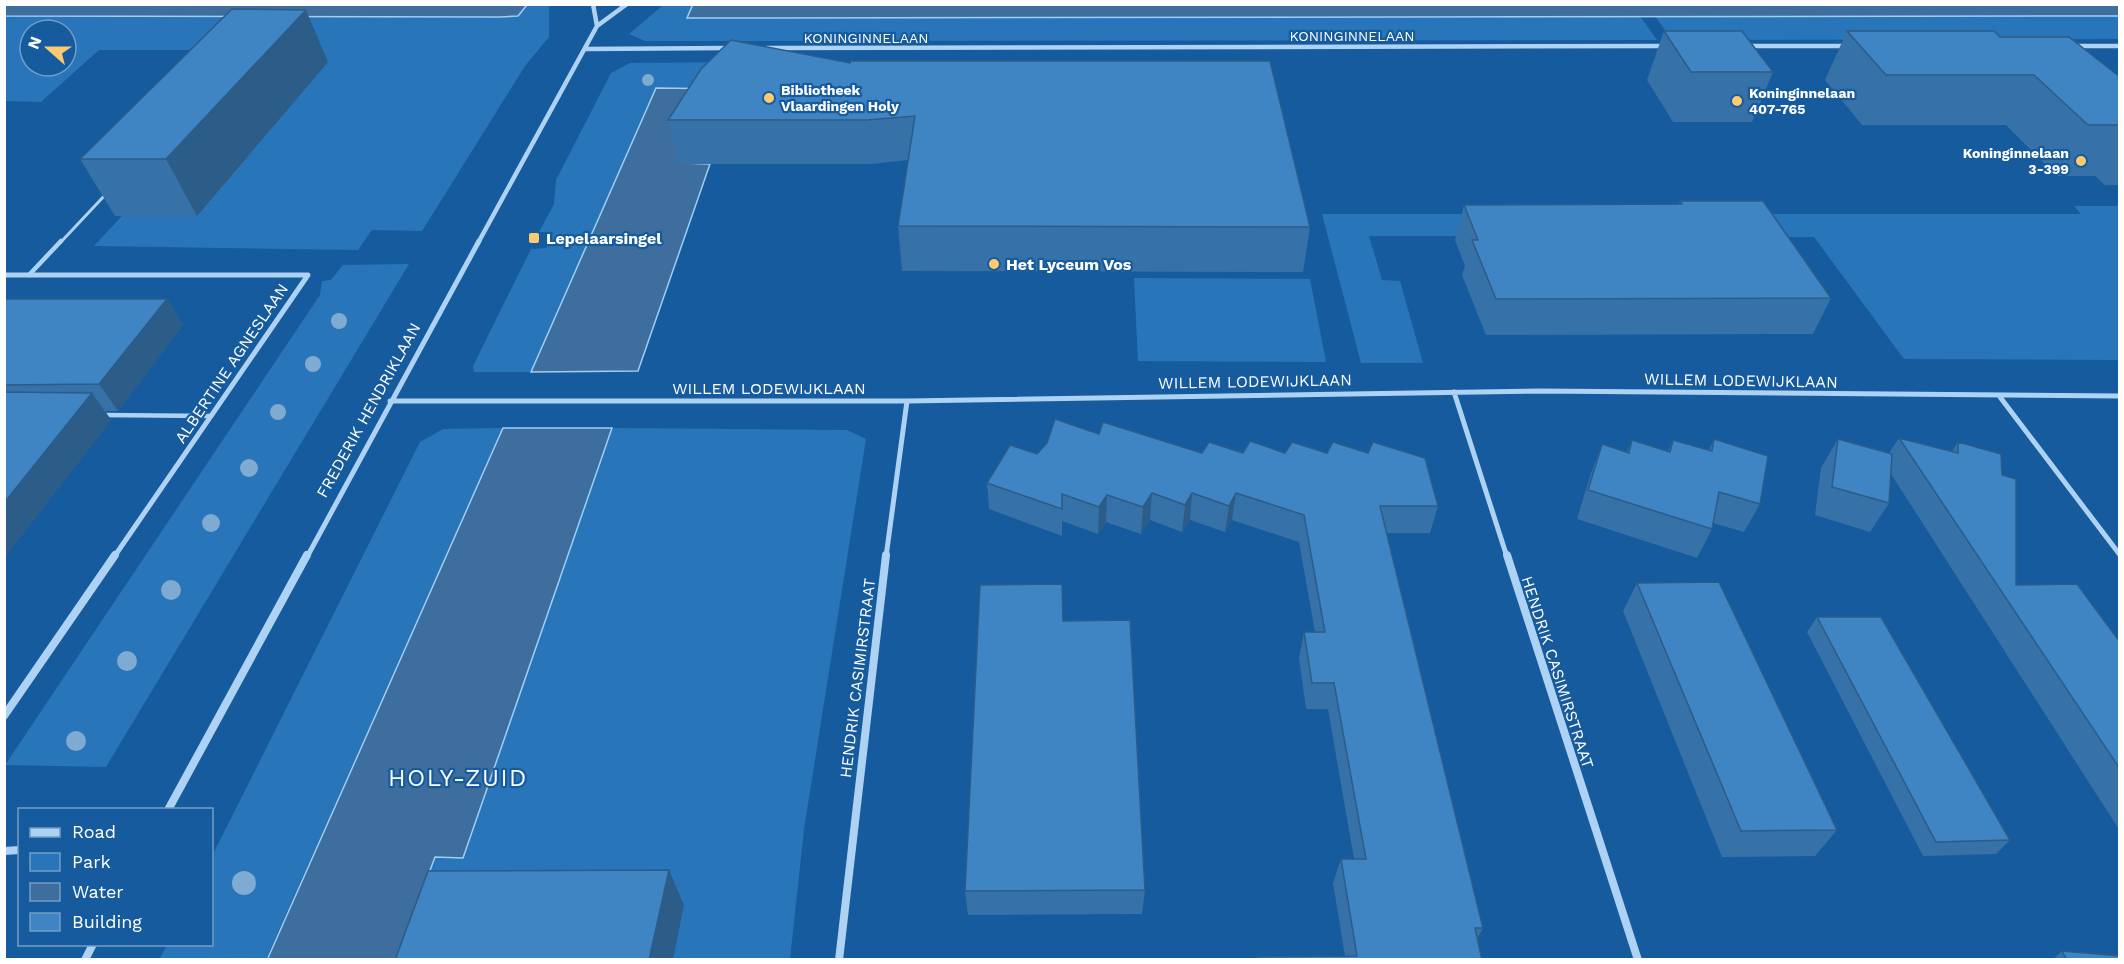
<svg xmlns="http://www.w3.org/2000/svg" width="2124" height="964" viewBox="0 0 2124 964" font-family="'Work Sans',sans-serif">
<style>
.green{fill:#2975ba;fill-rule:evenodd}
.water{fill:#3e6e9d;stroke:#a0cef5;stroke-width:1.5}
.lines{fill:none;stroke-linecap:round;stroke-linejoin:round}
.service-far1{stroke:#add2f3;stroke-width:3}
.service{stroke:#add2f3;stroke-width:4.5}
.minor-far2{stroke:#add2f3;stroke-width:4.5}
.minor-far1{stroke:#add2f3;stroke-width:5}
.minor{stroke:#add2f3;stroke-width:8}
.tree{fill:#7faad2}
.wall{fill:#3672a8}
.shaded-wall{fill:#2c5c88}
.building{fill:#3f84c3;stroke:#2c5c88;stroke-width:1.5}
.poi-dot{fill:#ffca6f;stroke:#165b9d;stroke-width:2}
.labels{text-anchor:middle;stroke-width:4.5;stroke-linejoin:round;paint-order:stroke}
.far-street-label{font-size:14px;fill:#fff;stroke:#165b9d}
.far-poi-label{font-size:14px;font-weight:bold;fill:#fff;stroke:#165b9d;text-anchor:start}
.poi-label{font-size:16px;font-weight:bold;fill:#fff;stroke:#165b9d;text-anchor:start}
.street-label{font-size:16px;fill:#fff;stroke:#165b9d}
.near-quarter-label{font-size:24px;letter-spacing:1.5px;fill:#fff;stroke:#165b9d}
</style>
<rect width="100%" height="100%" fill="#165b9d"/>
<!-- green -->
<path class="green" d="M693 4 688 18 1640 16 1657 40 645 41 629 34 662 6Z
M527 5H549V37L525 66 422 231 372 230 358 250 94 246 276 50H99L41 102 5 101V16L500 17 518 16ZM30 30H66V66H30Z
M1655 16H2119V39L1672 40Z
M747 62 730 89 656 88 531 372H474L473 366 531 249 546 248 553 232H539L554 204 556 180 611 73 630 63Z
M2074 206H2119V360L1904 359 1814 237 1369 236 1382 280 1400 281 1423 363H1361L1322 214H2081Z
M409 264 106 767 5 765 320 295 322 281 331 280 343 265Z
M1134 278 1310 279 1326 362 1138 361Z
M503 428 266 959 159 960 167 945 212 944V856L420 442 443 429Z
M612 428 847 430 866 439 804 829 790 959 397 960 435 857H463Z"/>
<!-- water -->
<path class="water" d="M693 4H2119L2120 16 687 18Z
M4 5H527L518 16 500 17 5 16Z
M656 88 730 89 681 163 710 164 638 371 531 372Z
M503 428H612L463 858 435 857 397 959 267 960Z"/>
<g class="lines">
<!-- service-far1 -->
<path class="service-far1" d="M60 243 106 194"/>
<!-- service -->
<path class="service" d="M29 275 61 241
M103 415 211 416"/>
<!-- minor-far2 -->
<path class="minor-far2" d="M593 4 597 26
M1745 46H1849
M2075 46H2120
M767 48 1666 46
M585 49 730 48
M478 243 597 26 627 4"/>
<!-- minor-far1 -->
<path class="minor-far1" d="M4 275H308L114 557
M1454 392 1507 557
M2000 397 2120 555
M390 401H907L1539 391 2120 396
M307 557 479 241
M886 557 907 401"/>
<!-- minor -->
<path class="minor" d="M1507 555 1638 960
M4 716 115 555
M168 810 307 555
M4 851 20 850
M85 960 93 944
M839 960 886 555"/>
</g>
<!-- trees -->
<g class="tree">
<circle cx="648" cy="80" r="6"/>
<circle cx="339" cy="321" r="8"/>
<circle cx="313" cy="364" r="8"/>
<circle cx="278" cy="412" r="8"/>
<circle cx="249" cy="468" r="9"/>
<circle cx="211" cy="523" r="9"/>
<circle cx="171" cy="590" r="10"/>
<circle cx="127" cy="661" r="10"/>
<circle cx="76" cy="741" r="10"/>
<circle cx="244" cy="883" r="12"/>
</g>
<!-- wall -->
<path class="wall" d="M1664 31 1773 72 1752 122H1673L1647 80Z
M1847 31 2000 37 2120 77V185H2105L2095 176H2057L2006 125H1862L1825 80Z
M731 40 1310 227 1303 272 902 271 898 226 908 160 872 164H678L668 120Z
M328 62 197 216H115L80 159Z
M1680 201 1831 298 1813 334 1486 335 1462 275 1465 266 1455 240 1464 205 1679 204Z
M4 299H167L183 325 118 411H105L111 420 4 558Z
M1099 434 1202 453H1243L1438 506 1430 533H1387L1483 928 1477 939 1482 960H1256L1257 957 1345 956 1333 883 1341 859H1354L1328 709H1306L1299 658 1304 632H1315L1299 542 1232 520 1225 532 1190 520 1182 532 1150 520 1141 534 1106 522 1098 534 1062 521V536L989 509 987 483 1037 454Z
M1899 438 1952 451 1958 442 2002 475 2016 585 2120 642V831L1891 474 1889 503 1870 532 1815 515 1821 468 1838 439 1889 453Z
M1714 439 1760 504 1744 532 1713 523 1712 529 1697 558 1577 519 1591 473 1602 444 1627 452 1632 440 1668 451 1673 440 1709 450Z
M1637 583 1837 830 1815 856 1722 857 1623 611Z
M1817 617 2010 840 1996 854 1923 856 1807 632Z
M1063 621 1145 890 1142 914 968 915 965 891Z
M2062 951 2120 960H2052Z"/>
<!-- shaded-wall -->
<path class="shaded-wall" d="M306 10 328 62 197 216 166 159Z
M167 299 183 325 118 411 99 384Z
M92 393 111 420 4 558V503Z
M1152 493 1150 520 1141 534 1143 507Z
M1192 493 1190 520 1182 532 1185 505Z
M1236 493 1232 520 1225 532 1229 506Z
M1107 495 1106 522 1098 534 1099 507Z
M669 870 684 905 673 960H649Z"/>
<!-- building -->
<path class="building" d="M232 9 306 10 166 159H80Z
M1664 31H1742L1773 72H1691Z
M1847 31H1994L2000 37H2069L2120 77V125H2088L2034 75H1886Z
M731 40 850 63 851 61H1270L1310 227 898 226 915 116 867 120H668L701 69Z
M1680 201H1763L1831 298 1496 299 1472 240H1478L1464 205 1682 204Z
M4 299H167L99 384 4 385Z
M4 392 92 393 4 503Z
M1055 419 1099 434 1103 422 1202 453 1209 442 1243 453 1250 441 1285 453 1292 442 1327 453 1333 442 1368 453 1373 442 1425 458 1438 506H1380L1483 928H1475L1482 960H1257V957L1357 956 1341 859H1366L1334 683H1312L1304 632H1325L1304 515 1236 493 1229 506 1192 493 1185 505 1152 493 1143 507 1107 495 1099 507 1062 494V509L987 483 1010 445 1037 454 1047 443Z
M1899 438 1958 453V442L2001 454 2002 475 2016 479V585L2077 584 2120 642V769Z
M1714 439 1768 456 1760 504 1719 492 1712 529 1588 490 1602 444 1629 453 1632 440 1670 452 1673 440 1712 451Z
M1838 439 1892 454 1889 503 1832 487Z
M1719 582 1837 830 1741 831 1637 583Z
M1062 584 1063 621 1130 620 1145 890 965 891 980 585Z
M1817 617H1881L2010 840 1936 842Z
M669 870 649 960H395L428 871Z
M2062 951 2120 956V960H2067Z"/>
<!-- markers -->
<g class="poi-dot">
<circle cx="769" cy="98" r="6"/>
<circle cx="1737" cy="101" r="6"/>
<circle cx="2081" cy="161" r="6"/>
<rect x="528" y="232" width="12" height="12" rx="3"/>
<circle cx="994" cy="264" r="6"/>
</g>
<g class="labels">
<!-- far-street labels -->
<g class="far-street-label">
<text x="1352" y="41">KONINGINNELAAN</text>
<text x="866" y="43">KONINGINNELAAN</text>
</g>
<!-- far-poi labels -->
<g class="far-poi-label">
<text x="781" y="95">Bibliotheek<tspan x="781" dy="16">Vlaardingen Holy</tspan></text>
<text x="1749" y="98">Koninginnelaan<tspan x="1749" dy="16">407-765</tspan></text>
<text x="2069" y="158" text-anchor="end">Koninginnelaan<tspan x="2069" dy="16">3-399</tspan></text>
</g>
<!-- poi labels -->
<g class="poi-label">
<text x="546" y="244">Lepelaarsingel</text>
<text x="1006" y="270">Het Lyceum Vos</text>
</g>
<!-- street labels -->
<g class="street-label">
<text transform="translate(231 363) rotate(-56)" y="6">ALBERTINE AGNESLAAN</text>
<text transform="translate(1741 380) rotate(1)" y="6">WILLEM LODEWIJKLAAN</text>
<text transform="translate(1255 381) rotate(-1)" y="6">WILLEM LODEWIJKLAAN</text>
<text x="769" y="394">WILLEM LODEWIJKLAAN</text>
<text transform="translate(368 410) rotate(-61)" y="6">FREDERIK HENDRIKLAAN</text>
<text transform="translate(1558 672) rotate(72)" y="6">HENDRIK CASIMIRSTRAAT</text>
<text transform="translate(857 678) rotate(-83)" y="6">HENDRIK CASIMIRSTRAAT</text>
</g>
<!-- near-quarter labels -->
<g class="near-quarter-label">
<text x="458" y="786">HOLY-ZUID</text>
</g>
</g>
<!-- border -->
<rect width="2124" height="964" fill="none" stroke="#ffffff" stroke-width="12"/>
<!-- legend -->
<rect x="18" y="808" width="195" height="138" fill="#165b9d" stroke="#739dc4" stroke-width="1.5"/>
<rect x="30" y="828" width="30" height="9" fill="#add2f3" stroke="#739dc4" stroke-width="1.5"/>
<text x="72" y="838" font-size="18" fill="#ffffff">Road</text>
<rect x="30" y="853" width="30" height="18" fill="#2975ba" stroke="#739dc4" stroke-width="1.5"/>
<text x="72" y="868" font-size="18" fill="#ffffff">Park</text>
<rect x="30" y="883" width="30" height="18" fill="#3e6e9d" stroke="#739dc4" stroke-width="1.5"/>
<text x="72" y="898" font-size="18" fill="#ffffff">Water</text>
<rect x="30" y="913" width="30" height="18" fill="#3f84c3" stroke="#739dc4" stroke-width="1.5"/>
<text x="72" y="928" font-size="18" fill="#ffffff">Building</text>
<!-- north arrow -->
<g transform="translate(48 48) rotate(291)"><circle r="28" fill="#165b9d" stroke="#739dc4" stroke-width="1.5"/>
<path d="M0-4.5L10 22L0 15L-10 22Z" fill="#ffca6f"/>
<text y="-9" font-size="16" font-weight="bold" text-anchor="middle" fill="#ffffff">N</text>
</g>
</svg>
